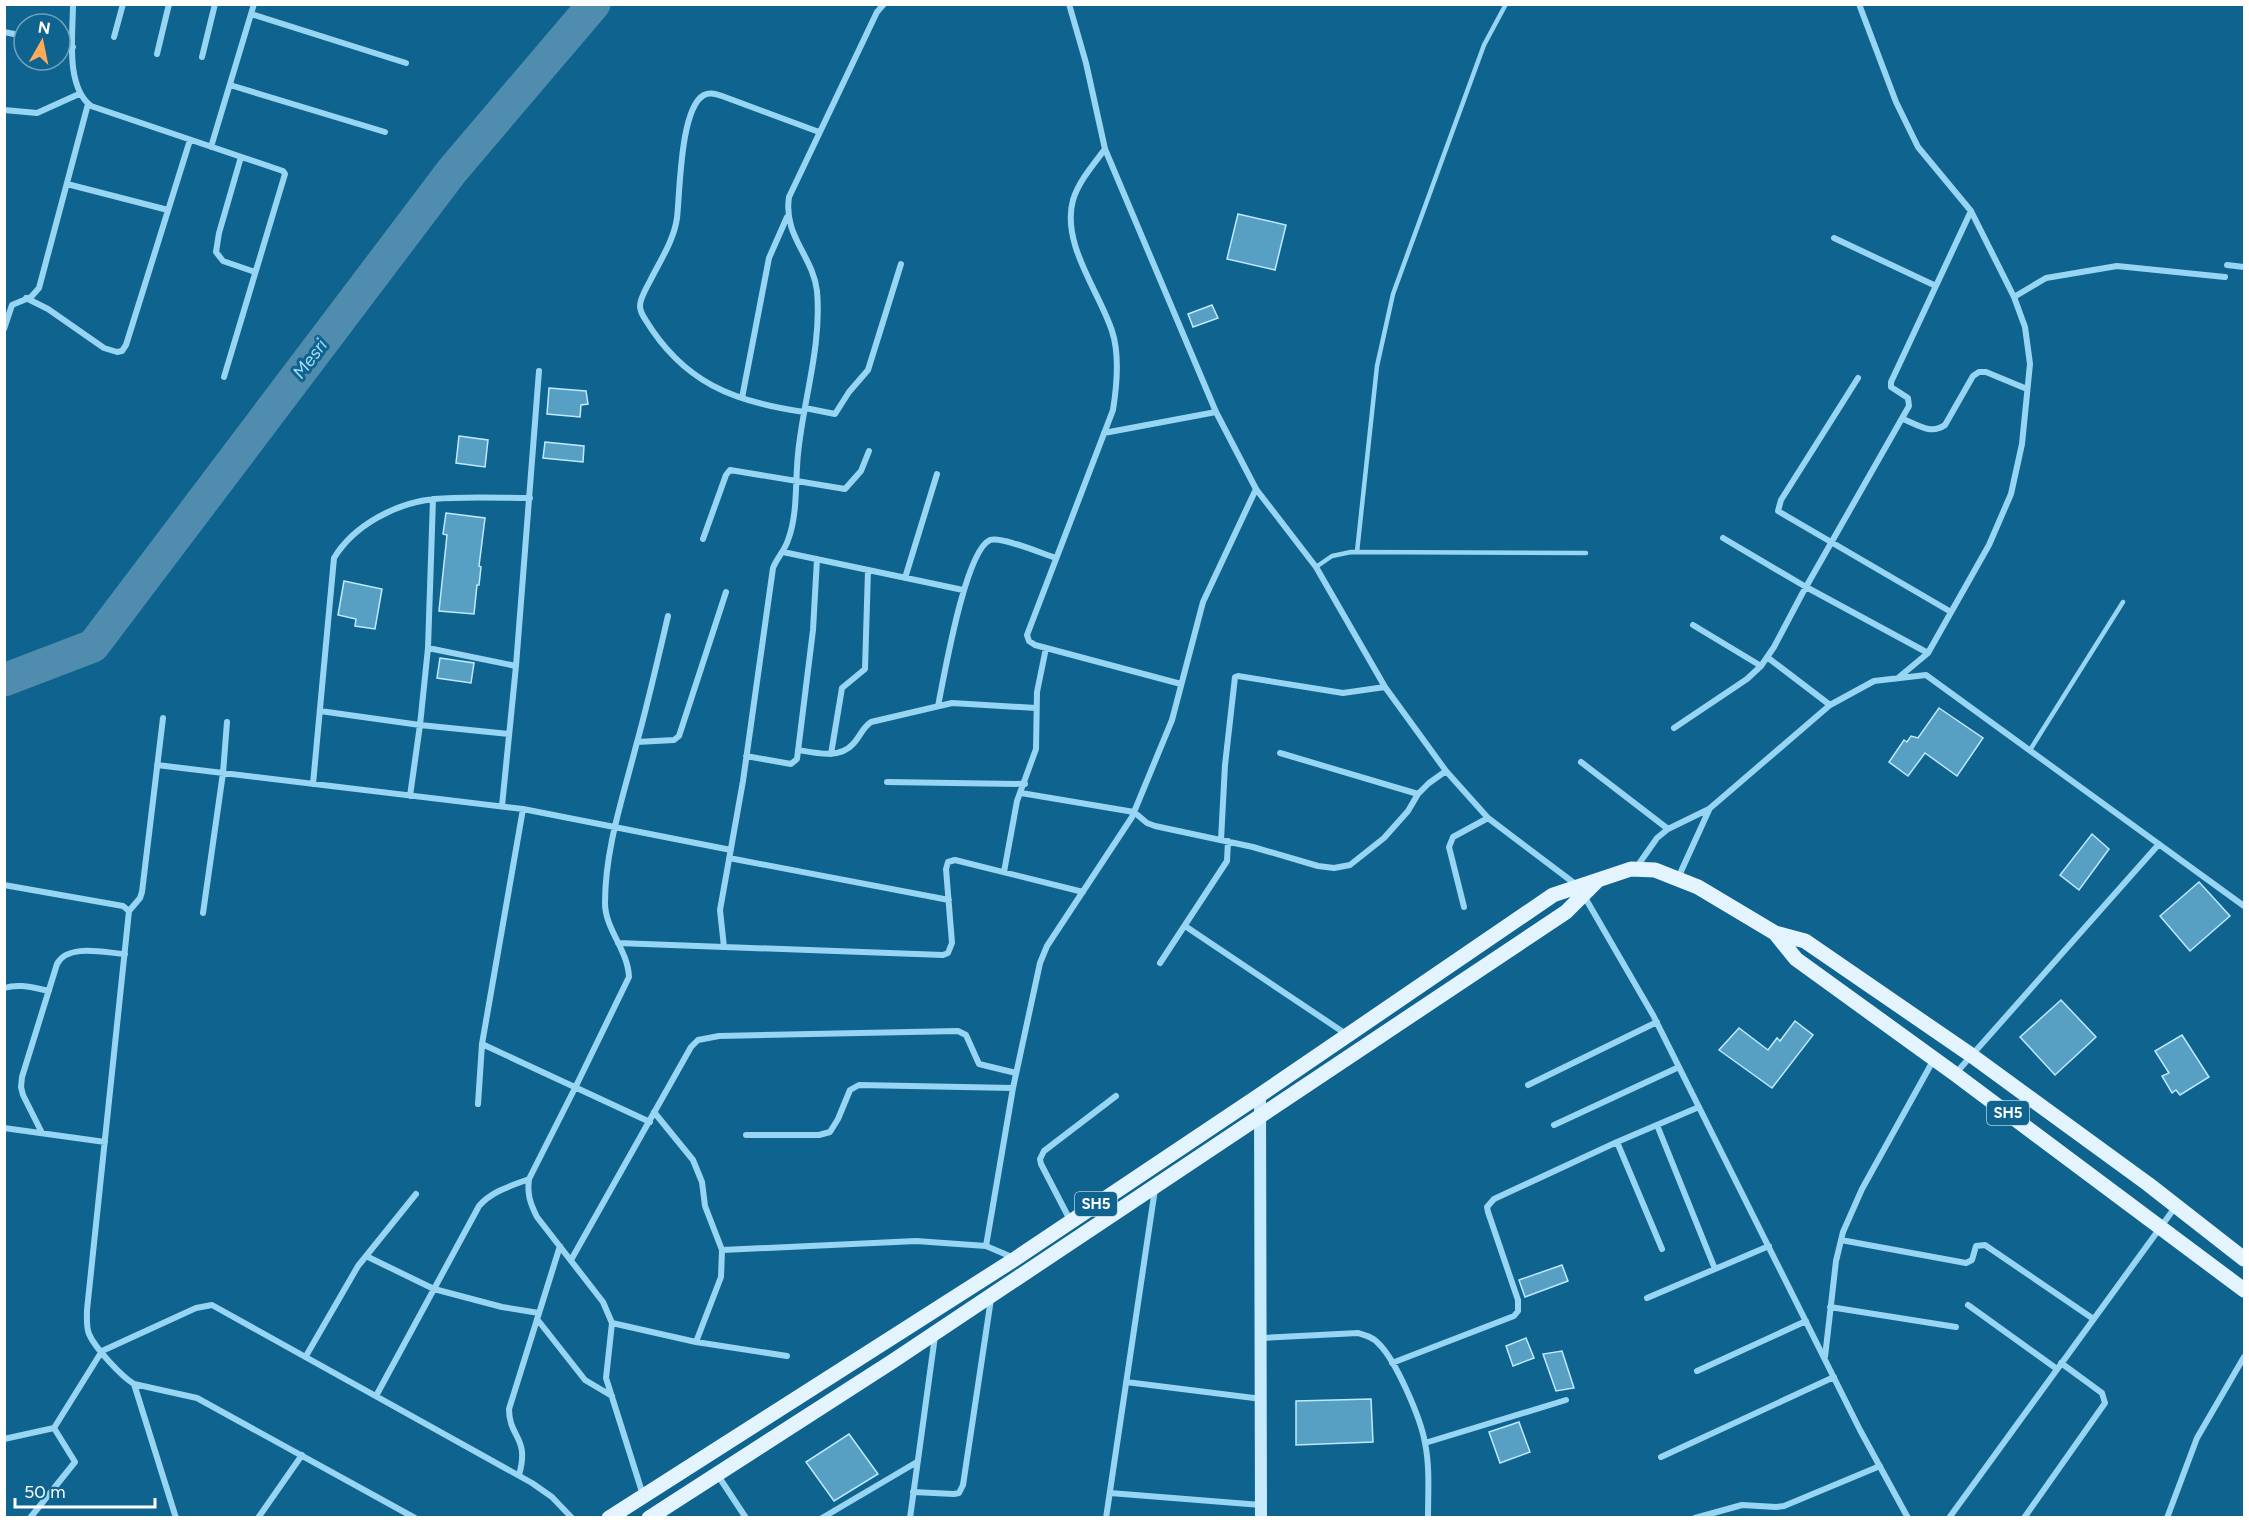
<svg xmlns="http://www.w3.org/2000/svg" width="2249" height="1522" viewBox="0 0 2249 1522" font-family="Figtree,sans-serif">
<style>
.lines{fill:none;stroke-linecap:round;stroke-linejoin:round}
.river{stroke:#4f8cad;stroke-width:33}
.building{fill:#57a0c4;stroke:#bfe9fe;stroke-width:1.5}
.lane{stroke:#98d5f3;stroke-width:4.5}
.street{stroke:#98d5f3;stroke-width:6}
.secondary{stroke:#c7eafd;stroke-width:12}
.primary{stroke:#e4f4ff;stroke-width:15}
.labels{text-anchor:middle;stroke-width:6;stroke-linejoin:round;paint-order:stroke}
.shield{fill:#0f638f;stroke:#b7d0dd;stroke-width:1.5}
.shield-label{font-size:15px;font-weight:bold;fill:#fff}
.water-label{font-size:18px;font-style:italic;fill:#a4defb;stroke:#0f638f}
</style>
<rect width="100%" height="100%" fill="#0f638f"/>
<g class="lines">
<!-- river -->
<path class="river" d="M4 680 93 646 452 171 594 4"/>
</g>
<!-- building -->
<path class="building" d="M1238 214 1286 225 1275 270 1227 259Z
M1212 305 1218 318 1193 327 1188 314Z
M549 388 586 391 588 404 581 405 580 417 547 414Z
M459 436 488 440 485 467 456 463Z
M545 442 584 446 583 462 543 458Z
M446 513 485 518 479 566 481 567 479 585H477L474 614 439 611 447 535 443 534Z
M344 581 382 589 375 629 355 626 356 619 338 615Z
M440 658 474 663 471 683 437 678Z
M1939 708 1983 738 1957 776 1925 753 1908 776 1889 762 1904 740 1907 742 1911 736 1918 738Z
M2092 834 2109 849 2079 890 2060 875Z
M2199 882 2230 916 2190 951 2160 916Z
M2061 1000 2096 1037 2055 1075 2020 1037Z
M1795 1021 1813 1035 1772 1088 1719 1050 1739 1028 1768 1050 1777 1038 1780 1041Z
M2182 1035 2209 1077 2180 1095 2176 1090 2172 1093 2162 1076 2169 1073 2155 1051Z
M1562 1265 1568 1281 1525 1297 1519 1280Z
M1526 1338 1534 1358 1513 1366 1506 1346Z
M1562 1351 1574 1388 1556 1391 1543 1354Z
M1371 1399 1373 1442 1296 1445V1401Z
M1519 1422 1530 1452 1500 1463 1489 1432Z
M849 1434 878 1474 834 1501 806 1462Z"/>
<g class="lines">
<!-- lane -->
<path class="lane" d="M1357 552 1377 366 1393 294 1484 45 1506 4
M1316 567 1332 556 1351 552 1586 553
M2030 750 2123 602"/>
<!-- street -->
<path class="street" d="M73 4C73 34 65 86 91 106L283 171 285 174 224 377
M1069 4 1086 63 1105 149 1216 412 1256 489 1316 567 1385 687 1446 771 1488 818 1578 886
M1859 4 1896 102 1918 147 1971 211 2014 297 2025 327 2030 364 2022 444 2011 494 1989 545 1928 653 1898 678
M251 14 406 63
M4 32 24 36
M114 37 123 4
M60 44 73 47
M157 54 169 4
M202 57 215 4
M230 85 385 132
M4 110 37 113 79 94
M211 147 254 4
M1105 149C1093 165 1079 181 1073 200 1061 244 1099 291 1112 331 1120 355 1117 385 1113 410L1027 635 1029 641 1035 645 1181 684
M241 157 219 233 216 252 223 261 255 272
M67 184 168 210
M1834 238 1936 286
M2227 265 2244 267
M2014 297 2046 278 2117 266 2225 277
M26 298 48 309 104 348 117 352 122 351 126 345 190 140
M4 329 12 305 31 297 39 288 88 104
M1858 378 1781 500 1778 511 1951 612
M742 398 769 258 787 217
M805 408 835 414 849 392 868 370 901 264
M804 412C733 402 683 382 645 319 643 316 640 310 640 306 640 298 646 289 650 281 660 261 674 240 677 218 680 193 680 108 704 95 710 92 715 94 722 96L819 132
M1903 419C1918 425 1931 435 1945 425L1973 376 1979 372H1986L2027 389
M1104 433 1216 412
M1723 538 1806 587 1928 653
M703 539 726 475 730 470 845 489 861 471 869 451
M783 552 963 590
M905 578 937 474
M1693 625 1761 666
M428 648 516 666
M1767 657 1830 705
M938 706C944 677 965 551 990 540 1001 536 1043 554 1056 558
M320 711 420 725 509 734
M1674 728 1747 679 1761 666 1774 647 1802 594 1909 406 1908 398 1891 387V382L1971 211
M637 742 674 740 679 736 726 592
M798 750C816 753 840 759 853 744 860 737 862 728 871 722L952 703 1036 708
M1280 753 1418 794
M831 754 842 688 865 669 868 570
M746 756 791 764 797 759 813 630 817 559
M1581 762 1668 829
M157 765 523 809 731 850
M887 782 1025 784
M313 784 334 558C354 525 396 503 434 499 465 496 499 498 530 498
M1021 793 1134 812 1147 823 1155 826 1253 847 1318 866 1334 868 1350 865 1384 838 1408 811 1418 794 1429 783 1446 771
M410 796 420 725 428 648 433 499
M502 806 516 666 539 371
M1221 840 1225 765 1235 677 1238 676 1343 693 1385 687
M729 858 949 900
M1636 868 1657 838 1668 829 1709 809 1830 705 1874 681 1926 675 2244 906
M1004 872 1017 801 1036 749 1037 692 1046 648
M1678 878 1709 810
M4 885 123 906 129 911 87 1310C87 1318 86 1326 89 1334 95 1348 121 1376 134 1384L197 1398 415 1518
M1583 894 1653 1015 1860 1430 1908 1518
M1464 907 1449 847 1453 837 1488 818
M129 911 140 898 142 892 163 718
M203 913 223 773 227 722
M1185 926 1346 1034
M618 943 943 955 948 953 952 943 946 869 948 862 955 860 1083 892
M724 947 720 910 743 781 773 568C777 558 785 550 788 540 798 514 795 482 798 454 803 401 822 346 817 291 813 256 783 236 789 197L877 12 884 4
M1160 963 1227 861 1228 841
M4 988C20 983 34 988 49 991
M482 1044 650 1122
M1956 1073 2159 844
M1528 1085 1657 1022
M478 1104 482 1044 523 809
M654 1112 693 1160 702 1182 705 1206 722 1250 721 1277 696 1342
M1554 1125 1679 1067
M1657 1125 1715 1269
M4 1128 105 1142
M42 1133 23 1095 21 1087 22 1077 57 964C68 943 105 953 125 954
M746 1135H819L830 1132 838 1119 850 1090 859 1085 1013 1088
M1617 1142 1662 1249
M1070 1220 1041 1164 1040 1159 1044 1151 1116 1096
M1841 1240 1966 1263 1972 1260 1976 1246 1985 1245 2092 1318
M986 1246 1013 1088 1040 963 1047 946 1132 817 1172 720 1203 602 1256 489
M722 1250 916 1241 986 1246 1012 1257
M366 1256 434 1289 502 1307 539 1313
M571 1260 691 1047 698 1040 719 1036 958 1031 966 1035 979 1064 1016 1073
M1647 1298 1769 1246
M1968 1305 2057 1369
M1830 1307 1956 1327
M537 1319 585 1380 612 1396
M612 1323 696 1342 787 1356
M1262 1338 1358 1333C1365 1335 1373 1337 1378 1343 1396 1360 1421 1419 1425 1443 1430 1467 1428 1493 1428 1518
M306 1356 358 1266 416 1194
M1825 1357 1836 1261 1843 1232 1862 1189 1934 1059
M1392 1363 1514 1316 1518 1311V1300L1488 1212 1487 1207 1494 1199 1617 1142 1699 1107
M1697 1371 1806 1321
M1126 1382 1262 1399
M134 1384 176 1518
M376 1396 479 1206C492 1191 511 1186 529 1179
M4 1439 54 1428
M1425 1443 1566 1400
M1661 1457 1834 1377
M717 1474 746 1518
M519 1475C530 1437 509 1438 509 1409L560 1246
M913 1492 954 1494 959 1493 963 1485 991 1299
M1110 1493 1261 1505
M643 1495 606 1378 612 1323 603 1302 537 1217C530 1203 527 1194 529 1179L576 1086 629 977C628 950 605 929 605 903 605 849 623 797 636 746 648 703 658 659 668 616
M30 1518 75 1462 54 1428 102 1351 196 1308 212 1305 532 1483 552 1497 572 1518
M258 1518 302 1455
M822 1518 917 1462
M910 1518 935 1336
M1106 1518 1155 1189
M1695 1518 1742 1505 1776 1507 1784 1506 1880 1466
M1949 1518 2176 1206
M2024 1518 2105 1403 2102 1393 2061 1363
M2167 1518 2197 1438 2244 1357"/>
<!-- secondary -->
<path class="secondary" d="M1260 1095 1261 1518"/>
<!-- primary -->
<path class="primary" d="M1775 933 1796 959 1955 1074 2244 1290
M609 1518 1015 1259 1260 1095 1553 895 1631 869 1655 870 1698 887 1775 933 1805 941 1971 1055 2148 1184 2244 1259
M649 1518 893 1361 1566 912 1597 881"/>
</g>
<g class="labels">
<!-- shield labels -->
<g class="shield">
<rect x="1987" y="1101" width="42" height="24" rx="4.5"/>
<rect x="1075" y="1192" width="42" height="24" rx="4.5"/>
</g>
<g class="shield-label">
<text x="2008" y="1118">SH5</text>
<text x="1096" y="1209">SH5</text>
</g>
<!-- water labels -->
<g class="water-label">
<text transform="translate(310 359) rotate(-53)" y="6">Mesri</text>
</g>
</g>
<!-- border -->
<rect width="2249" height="1522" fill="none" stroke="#ffffff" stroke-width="12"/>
<!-- north arrow -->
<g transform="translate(42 42) rotate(9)"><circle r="28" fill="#0f638f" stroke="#6fa1bc" stroke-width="1.5"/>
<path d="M0-4.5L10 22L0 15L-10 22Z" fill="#ffab5a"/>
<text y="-9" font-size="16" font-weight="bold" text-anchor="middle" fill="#ffffff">N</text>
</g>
<!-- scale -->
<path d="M15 1498v9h140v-9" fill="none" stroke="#ffffff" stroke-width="3"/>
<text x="24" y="1498" font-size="18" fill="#ffffff" stroke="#0f638f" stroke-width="4.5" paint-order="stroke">50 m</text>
</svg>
